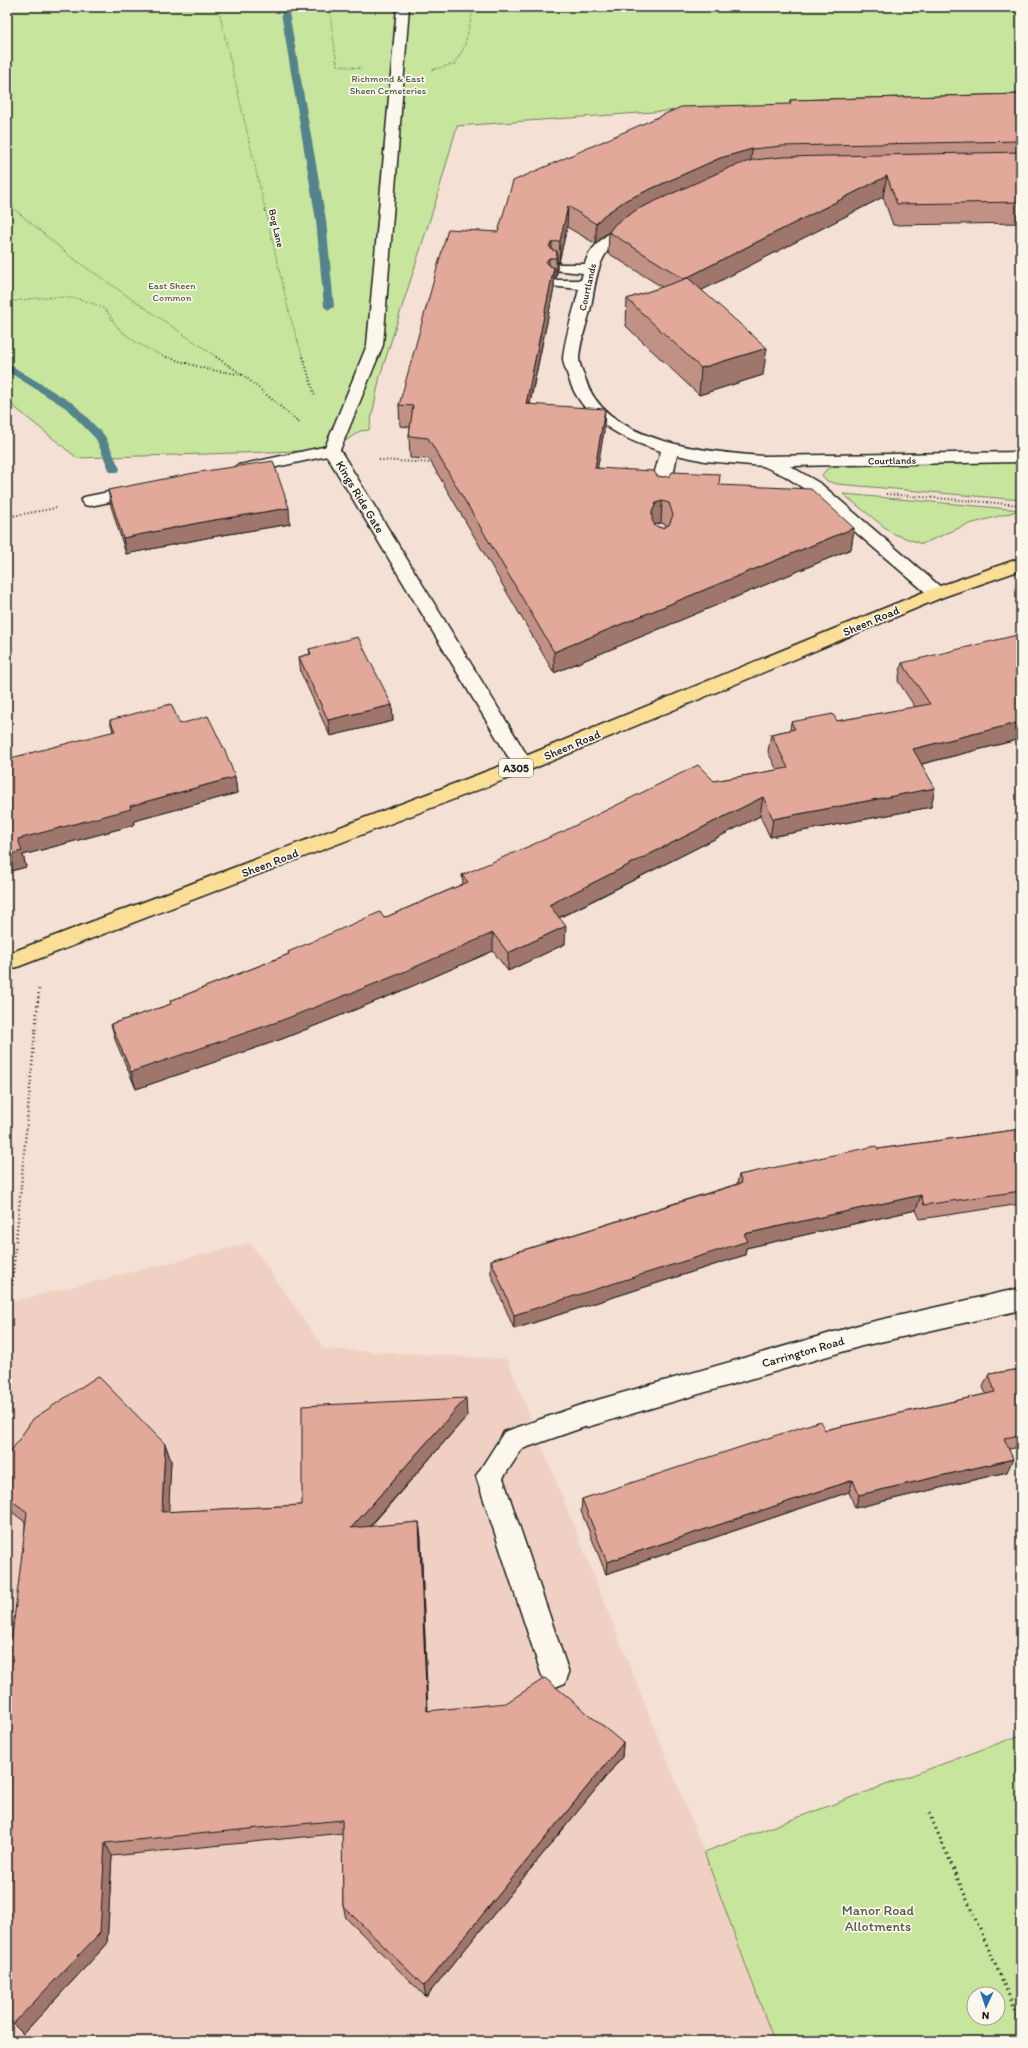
<svg xmlns="http://www.w3.org/2000/svg" width="1028" height="2048" viewBox="0 0 1028 2048" font-family="Itim,sans-serif">
<style>
.built{fill:#efd0c3}
.green{fill:#c8e59d;stroke:#72805c;fill-rule:evenodd}
.lines{fill:none;stroke-linecap:round;stroke-linejoin:round}
.stream{fill:#54838c;fill-rule:evenodd}
.lane-casing{stroke:#1c1c1c;stroke-width:3}
.street-casing{stroke:#1c1c1c;stroke-width:3}
.primary-casing{stroke:#1c1c1c;stroke-width:3}
.path-far3{stroke:#1c1c1c;stroke-width:1.5;stroke-dasharray:0.5 2;stroke-linecap:butt}
.path-far2{stroke:#1c1c1c;stroke-width:2;stroke-dasharray:1 2.5;stroke-linecap:butt}
.path-far1{stroke:#1c1c1c;stroke-width:2.5;stroke-dasharray:1 3;stroke-linecap:butt}
.path{stroke:#1c1c1c;stroke-width:3;stroke-dasharray:1.5 4;stroke-linecap:butt}
.lane{fill:#fbf7ec;fill-rule:evenodd}
.street{fill:#fbf7ec;fill-rule:evenodd}
.primary{fill:#fbdf96;fill-rule:evenodd}
.wall{fill:#c29185;stroke:#1c1c1c;fill-rule:evenodd}
.shaded-wall{fill:#9e766c;stroke:#1c1c1c}
.building{fill:#e2a99b;stroke:#1c1c1c;fill-rule:evenodd}
.labels{text-anchor:middle;stroke-width:3.5;stroke-linejoin:round;paint-order:stroke}
.far-park-label{font-size:10px;fill:#505843;stroke:#fbf7ec}
.far-street-label{font-size:10px;fill:#1c1c1c;stroke:#fbf7ec}
.shield{fill:#fbf7ec;stroke:#5f5e5a;stroke-width:1}
.shield-label{font-size:11px;font-weight:bold;fill:#1c1c1c}
.street-label{font-size:12px;fill:#1c1c1c;stroke:#fbf7ec}
.near-park-label{font-size:14px;fill:#505843;stroke:#fbf7ec}
</style>
<rect width="100%" height="100%" fill="#f4e0d4"/>
<filter id="ink" filterUnits="userSpaceOnUse"><feTurbulence type="fractalNoise" baseFrequency=".025" numOctaves="2"/><feDisplacementMap in="SourceGraphic" scale="8" xChannelSelector="R" yChannelSelector="G"/><feConvolveMatrix kernelMatrix="1 2 1 2 8 2 1 2 1" color-interpolation-filters="sRGB"/></filter>
<g filter="url(#ink)">
<!-- built -->
<path class="built" d="M250 1243 324 1349 507 1359 704 1852 774 2041H7V1303Z"/>
<!-- green -->
<path class="green" d="M7 7H1021V101L695 109 457 126 437 197 380 376 369 430 360 431 332 450 77 458 7 401Z
M1021 462V500L837 484 827 481 822 475 827 469 835 466Z
M843 494 1021 510 966 525 922 544 892 533Z
M1021 1735V2041H774L704 1852ZM974 1994H998V2018H974Z"/>
<g class="lines">
<!-- stream -->
<path class="stream" d="M280 7H288L326 220 334 307 329 310 324 307 316 220Z
M7 363 74 404 105 436 120 469 118 472H110L96 439 66 408 7 371Z"/>
<!-- lane casing -->
<g class="lane-casing">
<path id="lane" d="M397 7H409L383 345 340 450 338 454 332 455 326 454 324 450 367 345Z
M634 220 639 221 641 224 639 227C631 233 621 237 614 244 596 259 595 289 590 311 586 326 580 342 579 358 579 364 583 372 585 378 604 443 708 452 763 456L1021 452V462L790 466 821 484 943 589 946 593 943 597 937 599 931 597 809 492 785 476 763 466 705 461 677 455C675 464 671 491 668 496L662 497 656 496C648 485 658 463 661 451 621 439 580 418 568 376 566 370 563 363 563 358 565 337 574 310 579 289L550 286 547 283 550 280H581L583 273 553 270 550 267 553 264H585C589 246 617 224 634 220Z
M587 1403 596 1407 600 1415 596 1423 522 1449 503 1478 569 1673 565 1683 555 1687 545 1683 541 1673 476 1476 504 1432Z"/>
</g>
<!-- street casing -->
<g class="street-casing">
<path id="street" d="M332 445 338 446 340 450 530 760 533 765 530 770 523 772 516 770 327 456 244 474 238 473 235 469 238 465 244 464Z
M138 486 144 487 147 491 144 495 90 506 84 505 81 501 84 497Z
M1021 1288V1310L862 1346 587 1427 578 1423 574 1415 578 1407 587 1403 862 1324Z"/>
</g>
<!-- primary casing -->
<g class="primary-casing">
<path id="primary" d="M1021 558V570L943 597 530 770 7 971V954L516 760 931 589Z"/>
</g>
<!-- path-far3 -->
<path class="path-far3" d="M218 7 289 312 303 358
M329 7 337 65 363 69
M432 70 454 64 464 48 474 7
M7 203 71 257 218 358
M7 302C37 298 76 291 104 309 109 312 111 319 115 324 128 340 150 351 169 358"/>
<!-- path-far2 -->
<path class="path-far2" d="M166 357 206 369 243 375
M216 357 243 375 301 424
M303 357 315 396
M379 460 434 463
M886 494 1021 505
M7 517 56 508"/>
<!-- path-far1 -->
<path class="path-far1" d="M12 1285 39 989"/>
<!-- path -->
<path class="path" d="M929 1813 1021 2023"/>
<!-- lane -->
<use href="#lane" class="lane"/>
<!-- street -->
<use href="#street" class="street"/>
<!-- primary -->
<use href="#primary" class="primary"/>
</g>
<!-- wall -->
<path class="wall" d="M1021 94V223L893 225 883 197 702 290 763 375 699 395 626 326 627 299 662 287 608 253 609 232 602 237 596 244 567 227 559 262H557V272L556 278 554 279V288L530 404 604 431 597 468 719 485 854 528 851 549 554 673 429 459 410 458 409 436 410 427 400 426 399 405 498 232 790 104V100ZM661 523 667 525 668 526 662 528 655 526V525Z
M108 490 290 524 211 537 126 554 111 506Z
M309 649 392 705 393 721 330 736 301 673 299 657 310 654Z
M902 663 1021 739 922 764 931 807 770 837 760 816 559 918 565 944 508 971 493 951 394 994 282 1039 136 1089 116 1042 111 1024 171 1004 170 1001 289 954 288 952 384 918 463 884 462 875 714 781 777 770 768 752 771 734 790 730 791 722 837 721 915 707 898 681Z
M110 720 180 724 235 777 237 793 134 821V825L23 855 26 867 7 872 113 732Z
M1021 1129V1204L920 1219 916 1210 746 1248 745 1255 514 1329 491 1274V1260L737 1184 739 1175 878 1149Z
M1021 1369V1447L1009 1449 1007 1472 855 1508 849 1492 606 1574 581 1511 582 1499 825 1430 986 1394 983 1387 989 1374Z
M467 1416 370 1527 419 1522 421 1539 428 1711 623 1743 622 1757 426 1997 346 1918 343 1906V1833L112 1856 107 1944 23 2034 25 1522 7 1508V1457L165 1444 171 1461 168 1512 302 1505Z"/>
<!-- shaded-wall -->
<path class="shaded-wall" d="M752 149 750 170 625 221 602 237 596 244V224L603 216 626 200 720 158Z
M887 176 883 197 683 300 684 279Z
M568 206 567 227 559 262 560 241Z
M552 242V258H549V279L546 262 549 246Z
M557 251V272L556 278V258Z
M554 267V288L525 425 526 404Z
M767 348 763 375 699 395 701 368Z
M605 409 604 431 594 489 595 468Z
M662 501 661 523 655 525 650 533 652 512 656 503Z
M289 508 290 524 211 537 126 554 123 538 208 521Z
M854 528 851 549 554 673V652Z
M392 705 393 721 330 736 328 720Z
M1021 722V739L909 767 913 749Z
M235 777 237 793 134 821V825L23 855 26 867 7 872V855L18 839 130 806Z
M935 788 931 807 770 837 773 819Z
M763 797 760 816 548 923 549 905Z
M566 926 565 944 508 971V953Z
M493 933V951L394 994 282 1039 136 1089 131 1072Z
M921 1195 916 1210 746 1248 745 1255 514 1329V1315L744 1234Z
M466 1398 467 1416 353 1545 351 1528Z
M165 1444 171 1461 168 1529 162 1512Z
M1013 1459 1007 1472 855 1508 859 1495Z
M853 1480 849 1492 606 1574 607 1562Z
M419 1522 421 1539 428 1726 427 1711Z
M623 1743 622 1757 426 1997 424 1986Z
M105 1843 112 1856 107 1944 23 2034 13 2024Z"/>
<!-- building -->
<path class="building" d="M1021 94V141L782 146 752 149 720 158 626 200 603 216 596 224 568 206 560 241 552 242 549 246 552 250 557 251 556 258H549L546 262 549 266 554 267 526 404 605 409 595 468 654 471 657 476 663 477 670 476 672 472 720 474 719 485 811 489 854 528 554 652 428 438 409 436 413 406 399 405 448 229 498 232 513 181 681 107 791 104 790 100ZM662 501 669 503 673 515 669 525 662 528 655 526 652 520V512L656 503Z
M1021 152V202L897 204 887 176 684 279 609 232 615 224 638 209 731 167 753 160 782 157Z
M688 278 767 348 701 368 627 299Z
M273 461 289 508 208 521 123 538 108 490 199 472Z
M1021 634V722L913 749 935 788 773 819 763 797 549 905 566 926 508 953 493 933 392 977 280 1021 131 1072 111 1024 171 1004 170 1001 289 954 288 952 380 912 384 918 468 882 462 875 562 832 698 765 714 781 788 768 771 734 795 729 791 722 833 714 837 721 930 704 902 663Z
M358 637 392 705 328 720 299 657 311 654 309 649Z
M171 704 180 724 208 716 226 753 235 777 130 806 131 809 18 839 22 851 7 855V759L115 731 110 720Z
M1021 1129V1191L924 1205 921 1195 744 1234 748 1241 514 1315 491 1260 742 1183 739 1175 876 1146 878 1149Z
M1021 1369V1435L1004 1438 1013 1459 859 1495 853 1480 607 1562 582 1499 820 1421 825 1430 995 1392 989 1374Z
M98 1376 165 1444 162 1512 302 1505V1406L466 1398 351 1528 419 1522 427 1711 506 1703 545 1678 623 1743 424 1986 343 1906 342 1820 105 1843 100 1933 13 2024 7 2017V1678L27 1512 7 1497V1457L33 1419Z"/>
</g>
<g class="labels">
<!-- far-park labels -->
<g class="far-park-label">
<text x="388" y="82">Richmond &amp; East<tspan x="388" dy="12">Sheen Cemeteries</tspan></text>
<text x="172" y="289">East Sheen<tspan x="172" dy="12">Common</tspan></text>
</g>
<!-- far-street labels -->
<g class="far-street-label">
<text transform="translate(277 228) rotate(77)" y="4">Bog Lane</text>
<text transform="translate(587 287) rotate(-77)" y="4">Courtlands</text>
<text transform="translate(892 460) rotate(-1)" y="4">Courtlands</text>
</g>
<!-- shield labels -->
<rect class="shield" x="499" y="759" width="34" height="18" rx="3"/>
<g class="shield-label">
<text x="516" y="772">A305</text>
</g>
<!-- street labels -->
<g class="street-label">
<text transform="translate(360 497) rotate(59)" y="4">Kings Ride Gate</text>
<text transform="translate(871 621) rotate(-23)" y="4">Sheen Road</text>
<text transform="translate(572 745) rotate(-23)" y="4">Sheen Road</text>
<text transform="translate(270 863) rotate(-21)" y="4">Sheen Road</text>
<text transform="translate(803 1352) rotate(-16)" y="4">Carrington Road</text>
</g>
<!-- near-park labels -->
<g class="near-park-label">
<text x="878" y="1915">Manor Road<tspan x="878" dy="16">Allotments</tspan></text>
</g>
</g>
<!-- margin -->
<rect width="1028" height="2048" fill="none" stroke="#fbf7ec" stroke-width="24"/>
<rect x="12" y="12" width="1004" height="2024" fill="none" stroke="#1c1c1c" stroke-width="1.5" filter="url(#ink)"/>
<!-- north arrow -->
<g transform="translate(986 2006) rotate(183)"><circle r="19" fill="#fbf7ec" stroke="#a29f99"/>
<path d="M0-3L7 15L0 10L-7 15Z" fill="#1f6fb2"/>
<text y="-6" font-size="11" font-weight="bold" text-anchor="middle" fill="#1c1c1c">N</text>
</g>
</svg>
